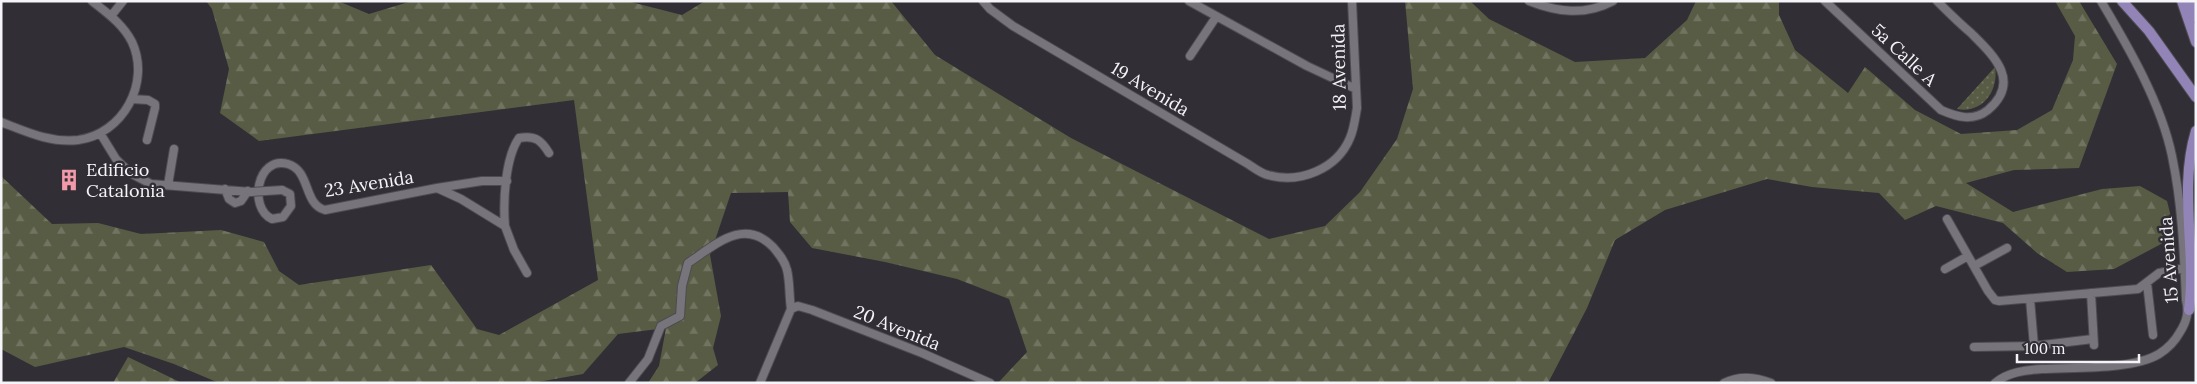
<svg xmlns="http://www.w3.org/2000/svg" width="2197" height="384" viewBox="0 0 2197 384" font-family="Lora,serif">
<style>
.forest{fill:url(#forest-firs)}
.park{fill:url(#park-dots)}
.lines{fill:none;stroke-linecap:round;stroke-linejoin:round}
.minor-casing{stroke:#4e4c51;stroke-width:10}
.major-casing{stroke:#4e4c51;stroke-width:12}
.minor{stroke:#77747b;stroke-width:8}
.major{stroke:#9384b8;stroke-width:10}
.minor-bridge-casing{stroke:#4e4c51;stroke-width:10;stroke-linecap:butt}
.minor-bridge{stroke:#77747b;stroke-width:8}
.labels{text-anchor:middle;stroke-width:5;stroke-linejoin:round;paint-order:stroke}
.street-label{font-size:18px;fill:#f5f4f8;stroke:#312f35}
.poi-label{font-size:18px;fill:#f5f4f8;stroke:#312f35;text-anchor:start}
</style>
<defs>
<pattern id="forest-firs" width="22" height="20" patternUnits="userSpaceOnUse" patternTransform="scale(1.25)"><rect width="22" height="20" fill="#585c44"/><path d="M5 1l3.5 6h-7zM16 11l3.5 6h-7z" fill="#717460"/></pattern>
<pattern id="park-dots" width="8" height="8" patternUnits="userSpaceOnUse" patternTransform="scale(1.25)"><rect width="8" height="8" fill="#585c44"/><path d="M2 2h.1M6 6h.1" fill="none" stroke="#717460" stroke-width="1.8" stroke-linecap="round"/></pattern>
</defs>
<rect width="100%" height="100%" fill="#312f35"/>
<!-- forest -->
<path class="forest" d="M206 1H338L369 14 412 1H627L682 15 705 1H891L935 55 1071 138 1269 239 1325 226 1360 192 1397 139 1413 89 1405 1H1470L1489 19 1575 62 1645 58 1687 20 1696 1H1779V15L1795 50 1848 93 1865 67 1915 110 1961 134 2017 130 2052 110 2073 60 2075 36 2055 1H2079L2117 64 2079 168 2014 170 1966 183 2013 212 2102 189 2140 186 2167 201 2175 233 2161 244 2114 269 2067 272 2037 253 2003 223 1936 206 1905 220 1879 193 1812 187 1767 179 1665 210 1615 240 1587 308 1548 383H998L1027 352 1009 299 957 279 885 262 812 248 790 222 788 192 731 193 710 255 721 316 713 348 718 365 695 383H648L659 366 666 328 618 334 583 374 532 383H219L174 364 124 347 35 367 1 349V176L52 224 98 223 141 234 221 230 264 242 279 271 299 285 431 265 477 329 499 335 598 280 574 100 259 141 220 113 229 69 212 9Z
M128 357 182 383H113Z"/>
<!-- park -->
<path class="park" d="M1995 67C1999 91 1982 114 1957 109Z"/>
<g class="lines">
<!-- minor casing -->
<g class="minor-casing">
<path id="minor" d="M983 1 990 9 1013 26 1248 164C1254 168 1262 174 1268 175 1300 184 1337 169 1350 138 1354 129 1355 119 1357 108L1352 1
M1189 1 1307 66 1356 89
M1529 1C1557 12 1585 16 1613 1
M1825 1 1941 110C1957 117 1973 122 1988 110 2022 81 1993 55 1971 33 1959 23 1948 12 1937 1
M111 16 123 1
M1190 56 1216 17
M132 99 148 100 155 104V108L147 140
M1 122C27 132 50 143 78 140 123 134 151 83 132 42 123 24 107 13 92 1
M100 133 116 159 122 165 132 174 151 184 251 192
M168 185 174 149
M437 188 482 181H507
M225 189 229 199 235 203 241 201 248 191
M282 190 290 194 291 206 283 217 272 219C248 208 257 155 288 164 311 171 303 204 325 210L437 188 461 199 505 226 514 250 527 273
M1947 219 1988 291 1995 300 1999 301 2138 289 2159 273 2180 269 2185 270
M505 226C503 202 505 158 519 138 535 135 541 140 549 153
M1974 266 2007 248
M1945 269 1968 256
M2147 283 2153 335
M2091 293 2094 345
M791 309 798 306 812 310 922 353 990 383
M2034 346 2093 339
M1974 347 2034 346 2030 299
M629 383 648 359 661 326 680 316 682 286 688 263C715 245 744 217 773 247 779 254 785 261 787 270 790 282 789 296 791 309
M760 383 791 309
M1724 383C1740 375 1755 377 1771 383
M1995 383C2008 372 2026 370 2042 369 2073 367 2133 370 2159 354 2167 349 2175 341 2180 332 2187 321 2189 312 2186 300 2184 252 2182 204 2172 156 2161 103 2129 48 2101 1"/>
</g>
<!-- major casing -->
<g class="major-casing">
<path id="major" d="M2122 1 2149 31 2196 97
M2182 1 2196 42
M2190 1 2196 17
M2189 310C2197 251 2178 190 2196 131"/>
</g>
<!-- minor -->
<use href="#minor" class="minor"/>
<!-- major -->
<use href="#major" class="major"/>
<!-- minor-bridge casing -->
<g class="minor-bridge-casing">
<path id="minor-bridge" d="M251 192 282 190"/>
</g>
<!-- minor-bridge -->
<use href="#minor-bridge" class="minor-bridge"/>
</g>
<!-- icons -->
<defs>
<g id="building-bare" transform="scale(1.725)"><path d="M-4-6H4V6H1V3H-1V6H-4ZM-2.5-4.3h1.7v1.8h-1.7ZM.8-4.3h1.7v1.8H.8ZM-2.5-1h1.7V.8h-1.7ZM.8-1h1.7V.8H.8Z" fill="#f39aaa" stroke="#312f35" stroke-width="2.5" paint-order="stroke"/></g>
</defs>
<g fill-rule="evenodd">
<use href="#building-bare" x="69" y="180"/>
</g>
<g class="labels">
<!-- street labels -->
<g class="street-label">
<text transform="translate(1904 55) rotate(43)" y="6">5a Calle A</text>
<text transform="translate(1339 67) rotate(-91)" y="6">18 Avenida</text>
<text transform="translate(1150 89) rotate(31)" y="6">19 Avenida</text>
<text transform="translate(369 184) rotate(-9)" y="6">23 Avenida</text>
<text transform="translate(2169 260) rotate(-94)" y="6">15 Avenida</text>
<text transform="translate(897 328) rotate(22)" y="6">20 Avenida</text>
</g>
<!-- poi labels -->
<g class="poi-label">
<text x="86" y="176">Edificio<tspan x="86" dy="21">Catalonia</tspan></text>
</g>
</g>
<!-- border -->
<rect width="2197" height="384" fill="none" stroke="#f5f4f8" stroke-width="5"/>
<!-- scale -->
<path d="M2017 354v8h122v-8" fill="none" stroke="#f5f4f8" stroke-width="2.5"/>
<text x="2024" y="354" font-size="15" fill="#f5f4f8" stroke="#312f35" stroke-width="4" paint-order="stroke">100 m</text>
</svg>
